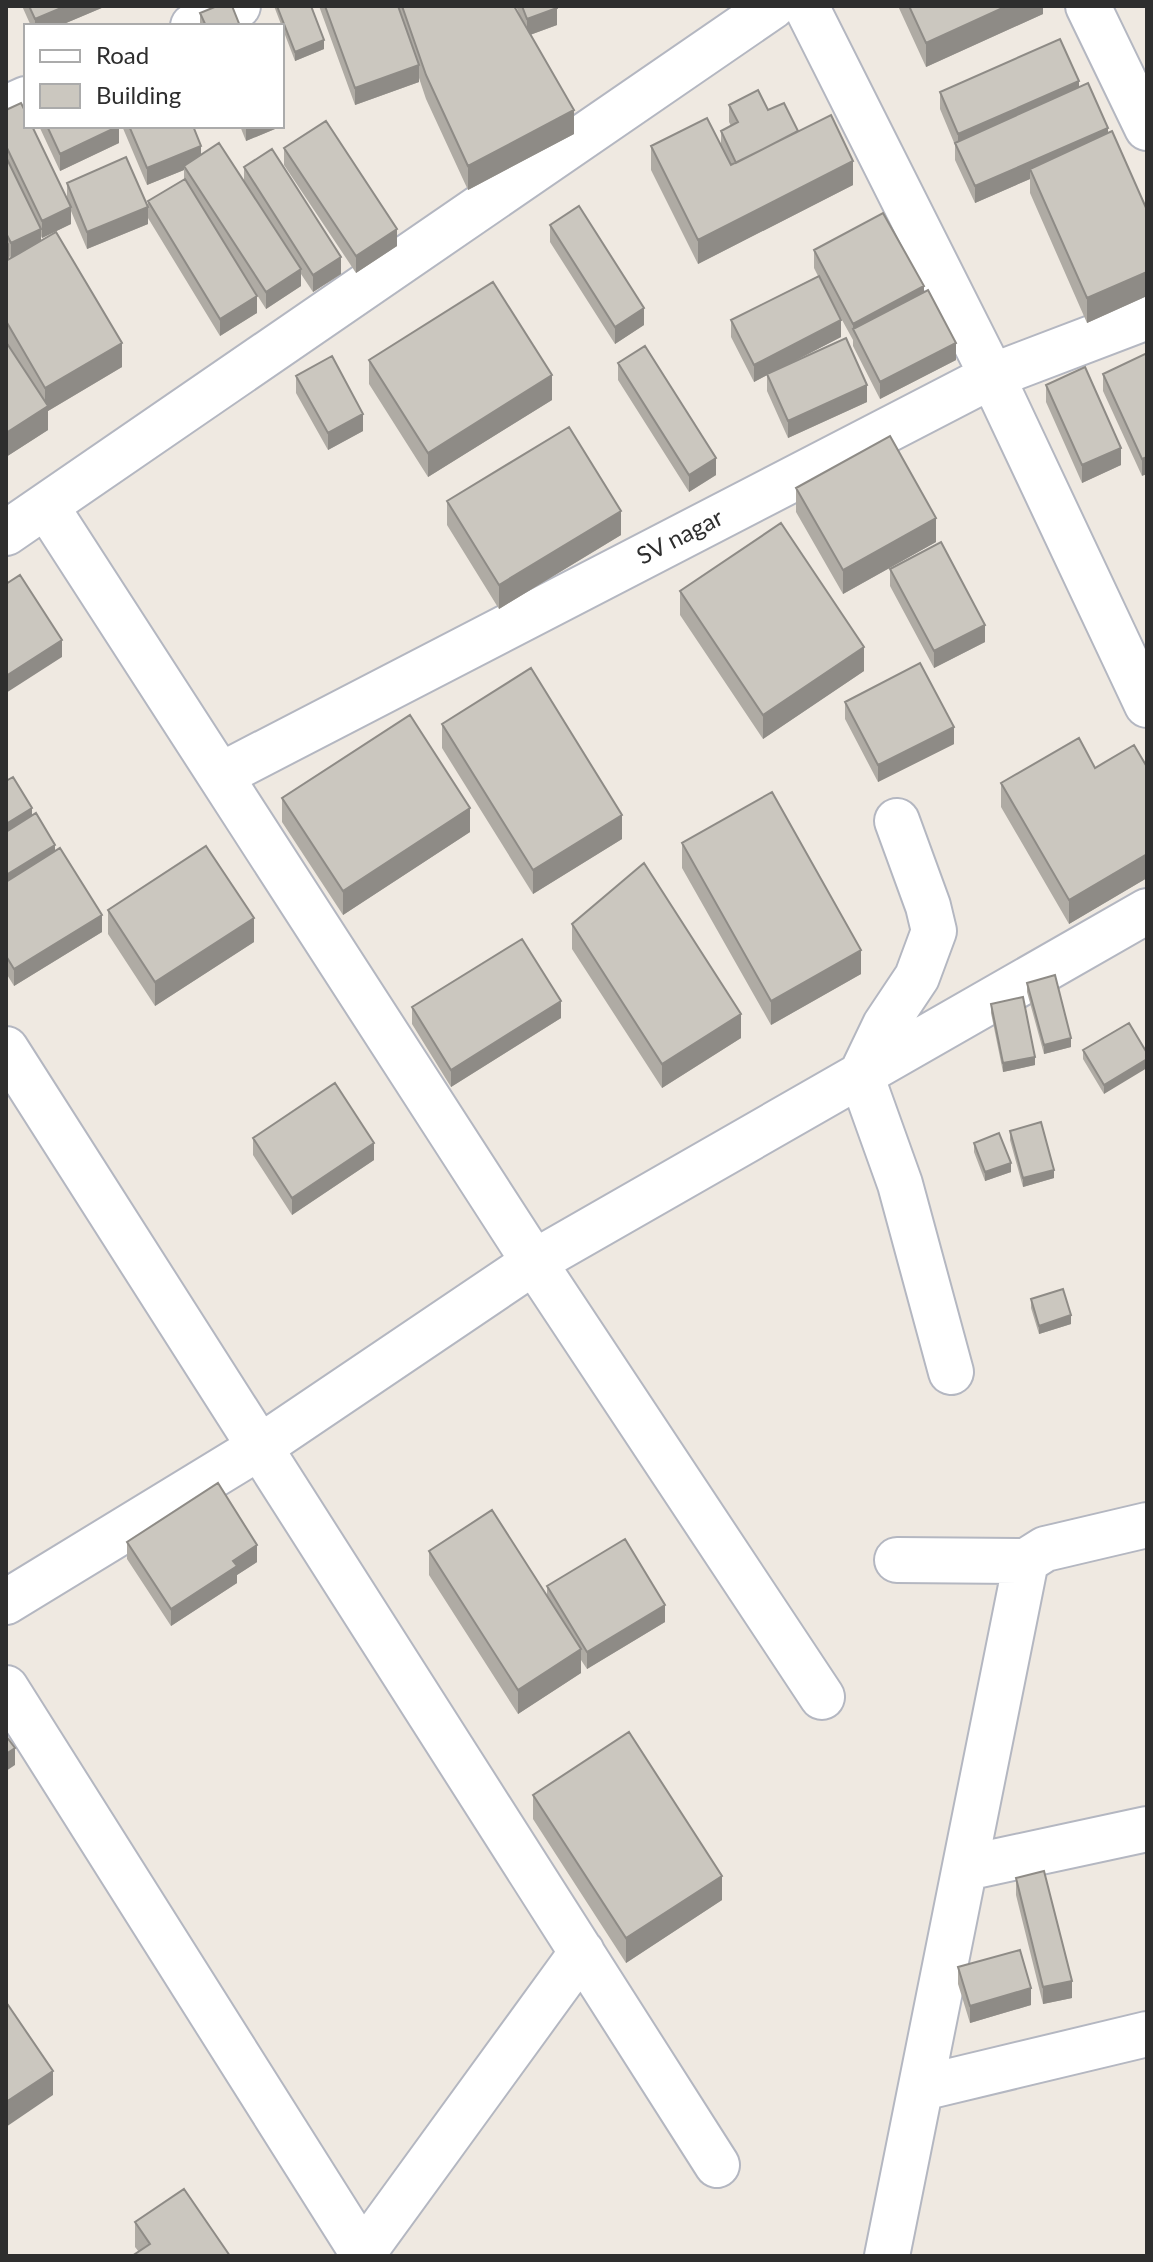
<svg xmlns="http://www.w3.org/2000/svg" width="1153" height="2262" viewBox="0 0 1153 2262" font-family="Lato,sans-serif">
<style>
.lines{fill:none;stroke-linecap:round;stroke-linejoin:round}
.minor-casing{stroke:#b4b7c1;stroke-width:48}
.minor{stroke:#fff;stroke-width:44}
.wall{fill:#afaba4}
.shaded-wall{fill:#8e8b86}
.building{fill:#cbc7bf;stroke:#8e8b86;stroke-width:2}
.labels{text-anchor:middle;stroke-width:8;stroke-linejoin:round;paint-order:stroke}
.street-label{font-size:24px;fill:#2e2e2e;stroke:#fff}
</style>
<rect width="100%" height="100%" fill="#efe9e1"/>
<g class="lines">
<!-- minor casing -->
<g class="minor-casing">
<path id="minor" d="M806 6 992 376 1147 705
M1088 6 1147 128
M193 26 238 6
M6 108 26 99
M46 506 534 1262 822 1697
M6 533 773 6
M221 775 992 376 1147 317
M897 821 928 906 934 931 917 977 885 1025 861 1075 900 1184 951 1372
M6 1049 717 2165
M897 1560 1026 1561
M6 1602 260 1447 534 1262 1147 911
M6 1688 363 2254
M966 1868 1147 1829
M922 2088 1147 2034
M361 2256 582 1952
M887 2256 1026 1561 1045 1549 1147 1525"/>
</g>
<!-- minor -->
<use href="#minor" class="minor"/>
</g>
<!-- wall -->
<path class="wall" d="M22 6H104V7L59 26H31Z
M274 6H311L324 49 295 61Z
M319 6H514L521 18 516 6H557V25L530 35 574 134 468 190 426 99 419 78V82L355 105Z
M898 6H1043V14L926 67Z
M200 13 240 26H200Z
M940 92 1108 133 1147 210V296L1087 323 1030 193V179L975 203 955 160V145L940 109Z
M729 105 768 110 798 131 853 185 698 264 651 170V146L721 145V131L731 126 729 122Z
M6 110 67 197V183L148 224 87 249 71 211V224L42 238 41 236V241L122 367 48 411V430L6 457V261L10 259 9 256 6 261Z
M39 126H119V143L60 171Z
M122 126H193L201 155 244 181V167L341 274 313 292 301 274V286L266 309 248 281 257 313 220 336 148 218V201L184 179V170L147 185Z
M240 126H275V129L246 141Z
M284 148 397 246 356 273 284 165Z
M550 225 644 325 615 344 550 242Z
M814 250 924 292 956 360 880 399 853 346V340L824 287 841 337 791 363 867 402 788 438 767 391V375L754 382 731 337V320L818 276 814 268Z
M1147 353 1142 476 1103 391V374Z
M369 360 552 400 428 477 369 384Z
M618 363 716 475 689 492 618 380Z
M296 376 363 431 328 450 296 393Z
M1046 385 1121 465 1082 483 1046 402Z
M796 488 936 542 843 594 796 512Z
M447 501 621 535 499 609 447 525Z
M890 569 985 642 934 668 890 586Z
M680 591 864 671 763 739 680 615Z
M845 702 954 744 878 782 845 719Z
M442 724 622 839 533 894 442 748Z
M1147 767V878L1069 924 1001 807V783L1095 768Z
M6 781 55 851 102 932 14 986 6 973Z
M282 798 470 832 343 915 282 822Z
M682 843 861 974 771 1025 682 868Z
M108 910 254 942 155 1006 108 934Z
M572 924 741 1038 662 1088 572 949Z
M1027 983 1071 1047 1044 1054 1027 992Z
M991 1004 1035 1065 1003 1072 991 1013Z
M412 1007 561 1018 451 1087 412 1024Z
M1129 1023 1104 1094 1083 1059V1050Z
M1010 1131 1054 1178 1023 1187 1010 1140Z
M253 1138 374 1160 292 1215 253 1155Z
M974 1143 1011 1172 985 1181 974 1152Z
M1031 1299 1071 1324 1039 1334 1031 1308Z
M127 1542 257 1562 237 1575V1583L171 1626 127 1559Z
M429 1551 547 1595V1586L665 1622 587 1669 581 1660V1673L518 1714 429 1575Z
M533 1795 722 1900 626 1963 533 1819Z
M1016 1878 1072 1998 1043 2004 1016 1895Z
M958 1967 1031 2005 970 2023 958 1984Z
M135 2222 230 2256 139 2252 135 2247Z"/>
<!-- shaded-wall -->
<path class="shaded-wall" d="M66 6H104V7L59 26H35V19Z
M1007 6H1043V14L926 67V43Z
M557 8V25L527 36V19Z
M324 40V49L295 61V52Z
M419 65V82L355 105V88Z
M1079 81V98L958 149V134Z
M574 110V134L468 190V166Z
M119 126V143L60 171V154Z
M246 126H275V129L246 141Z
M1108 128V145L1030 169V179L975 203V186Z
M201 146V163L184 166V170L147 185V168Z
M853 161V185L698 264V240Z
M71 207V224L42 238V221Z
M148 207V224L87 249V232Z
M41 229V246L11 260V243Z
M397 229V246L356 273V256Z
M9 243V260L6 261V244Z
M341 257V274L313 292V275Z
M301 269V286L266 309V292Z
M1147 272V296L1087 323V298Z
M924 286V303L853 329V324Z
M257 296V313L220 336V319Z
M644 308V325L615 344V327Z
M841 320V337L754 382V365Z
M122 343V367L48 411V430L6 457V433L45 407V388Z
M956 343V360L880 399V382Z
M552 375V400L428 477V453Z
M867 385V402L788 438V421Z
M363 414V431L328 450V433Z
M1121 448V465L1082 483V465Z
M1147 457V474L1142 476V459Z
M716 458V475L689 492V475Z
M621 511V535L499 609V585Z
M936 518V542L843 594V570Z
M985 625V642L934 668V651Z
M62 640V657L6 693V676Z
M864 647V671L763 739V715Z
M954 727V744L878 782V765Z
M32 808V825L6 841V824Z
M470 808V832L343 915V891Z
M622 815V839L533 894V870Z
M55 845V862L6 892V875Z
M1147 854V878L1069 924V900Z
M102 915V932L14 986V969Z
M254 918V942L155 1006V982Z
M861 950V974L771 1025V1001Z
M561 1001V1018L451 1087V1070Z
M741 1014V1038L662 1088V1064Z
M1071 1038V1047L1044 1054V1045Z
M1035 1057V1065L1003 1072V1063Z
M1147 1059V1068L1104 1094V1085Z
M374 1143V1160L292 1215V1198Z
M1011 1163V1172L985 1181V1172Z
M1054 1170V1178L1023 1187V1178Z
M1071 1315V1324L1039 1334V1326Z
M257 1545V1562L237 1575V1583L171 1626V1609L233 1561Z
M665 1605V1622L587 1669V1652Z
M581 1649V1673L518 1714V1690Z
M15 1748V1765L6 1771V1754Z
M722 1876V1900L626 1963V1938Z
M1072 1981V1998L1043 2004V1987Z
M1031 1988V2005L970 2023V2006Z
M53 2071V2095L6 2127V2102Z"/>
<!-- building -->
<path class="building" d="M29 6H66L35 19Z
M217 6H232L240 26H206L200 13Z
M277 6H311L324 40 295 52Z
M325 6H398L419 65 355 88Z
M402 6H514L574 110 468 166 426 75Z
M522 6H557V8L527 19Z
M909 6H1007L926 43Z
M1060 39 1079 81 958 134 940 92Z
M1088 83 1108 128 975 186 955 143Z
M758 90 768 110 784 103 798 131 736 163 721 131 738 122 729 105Z
M21 103 26 113V126H32L71 207 42 221 6 146V110Z
M831 115 853 161 698 240 651 146 707 118 731 165Z
M326 121 397 229 356 256 284 148Z
M47 126H119L60 154Z
M129 126H193L201 146 147 168Z
M1112 131 1147 210V272L1087 298 1030 169Z
M219 143 301 269 266 292 184 166Z
M272 149 341 257 313 275 244 167Z
M6 157 41 229 11 243 6 233Z
M126 157 148 207 87 232 67 183Z
M185 179 257 296 220 319 148 201Z
M579 206 644 308 615 327 550 225Z
M883 213 924 286 853 324 814 250Z
M56 232 122 343 45 388 6 321V261Z
M819 276 841 320 754 365 731 320Z
M493 282 552 375 428 453 369 360Z
M928 290 956 343 880 382 853 329Z
M846 338 867 385 788 421 767 374Z
M6 342 48 406 6 433Z
M645 346 716 458 689 475 618 363Z
M1147 353V457L1142 459 1103 374Z
M332 356 363 414 328 433 296 376Z
M1085 367 1121 448 1082 465 1046 385Z
M569 427 621 511 499 585 447 501Z
M890 436 936 518 843 570 796 488Z
M781 523 864 647 763 715 680 591Z
M941 542 985 625 934 651 890 569Z
M20 575 62 640 6 676V584Z
M920 663 954 727 878 765 845 702Z
M531 668 622 815 533 870 442 724Z
M410 715 470 808 343 891 282 798Z
M1079 738 1095 768 1134 745 1147 767V854L1069 900 1001 783Z
M13 777 32 808 6 824V781Z
M772 792 861 950 771 1001 682 843Z
M36 813 55 845 6 875V832Z
M206 846 254 918 155 982 108 910Z
M60 848 102 915 14 969 6 956V882Z
M644 863 741 1014 662 1064 572 924Z
M522 939 561 1001 451 1070 412 1007Z
M1055 975 1071 1038 1044 1045 1027 983Z
M1023 997 1035 1057 1003 1063 991 1004Z
M1129 1023 1147 1053V1059L1104 1085 1083 1050Z
M335 1083 374 1143 292 1198 253 1138Z
M1041 1122 1054 1170 1023 1178 1010 1131Z
M999 1133 1011 1163 985 1172 974 1143Z
M1063 1289 1071 1315 1039 1326 1031 1299Z
M218 1483 257 1545 233 1561 237 1566 171 1609 127 1542Z
M492 1510 581 1649 518 1690 429 1551Z
M625 1539 665 1605 587 1652 547 1586Z
M629 1732 722 1876 626 1938 533 1795Z
M6 1736 15 1748 6 1754Z
M1044 1871 1072 1981 1043 1987 1016 1878Z
M1020 1950 1031 1988 970 2006 958 1967Z
M6 2002 53 2071 6 2102Z
M184 2189 230 2256H132L150 2244 135 2222Z"/>
<g class="labels">
<!-- street labels -->
<g class="street-label">
<text transform="translate(680 537) rotate(-27)" y="8">SV nagar</text>
</g>
</g>
<!-- border -->
<rect width="1153" height="2262" fill="none" stroke="#2e2e2e" stroke-width="16"/>
<!-- legend -->
<rect x="24" y="24" width="260" height="104" fill="#ffffff" stroke="#ababab" stroke-width="2"/>
<rect x="40" y="50" width="40" height="12" fill="#ffffff" stroke="#ababab" stroke-width="2"/>
<text x="96" y="64" font-size="24" fill="#2e2e2e">Road</text>
<rect x="40" y="84" width="40" height="24" fill="#cbc7bf" stroke="#ababab" stroke-width="2"/>
<text x="96" y="104" font-size="24" fill="#2e2e2e">Building</text>
</svg>
